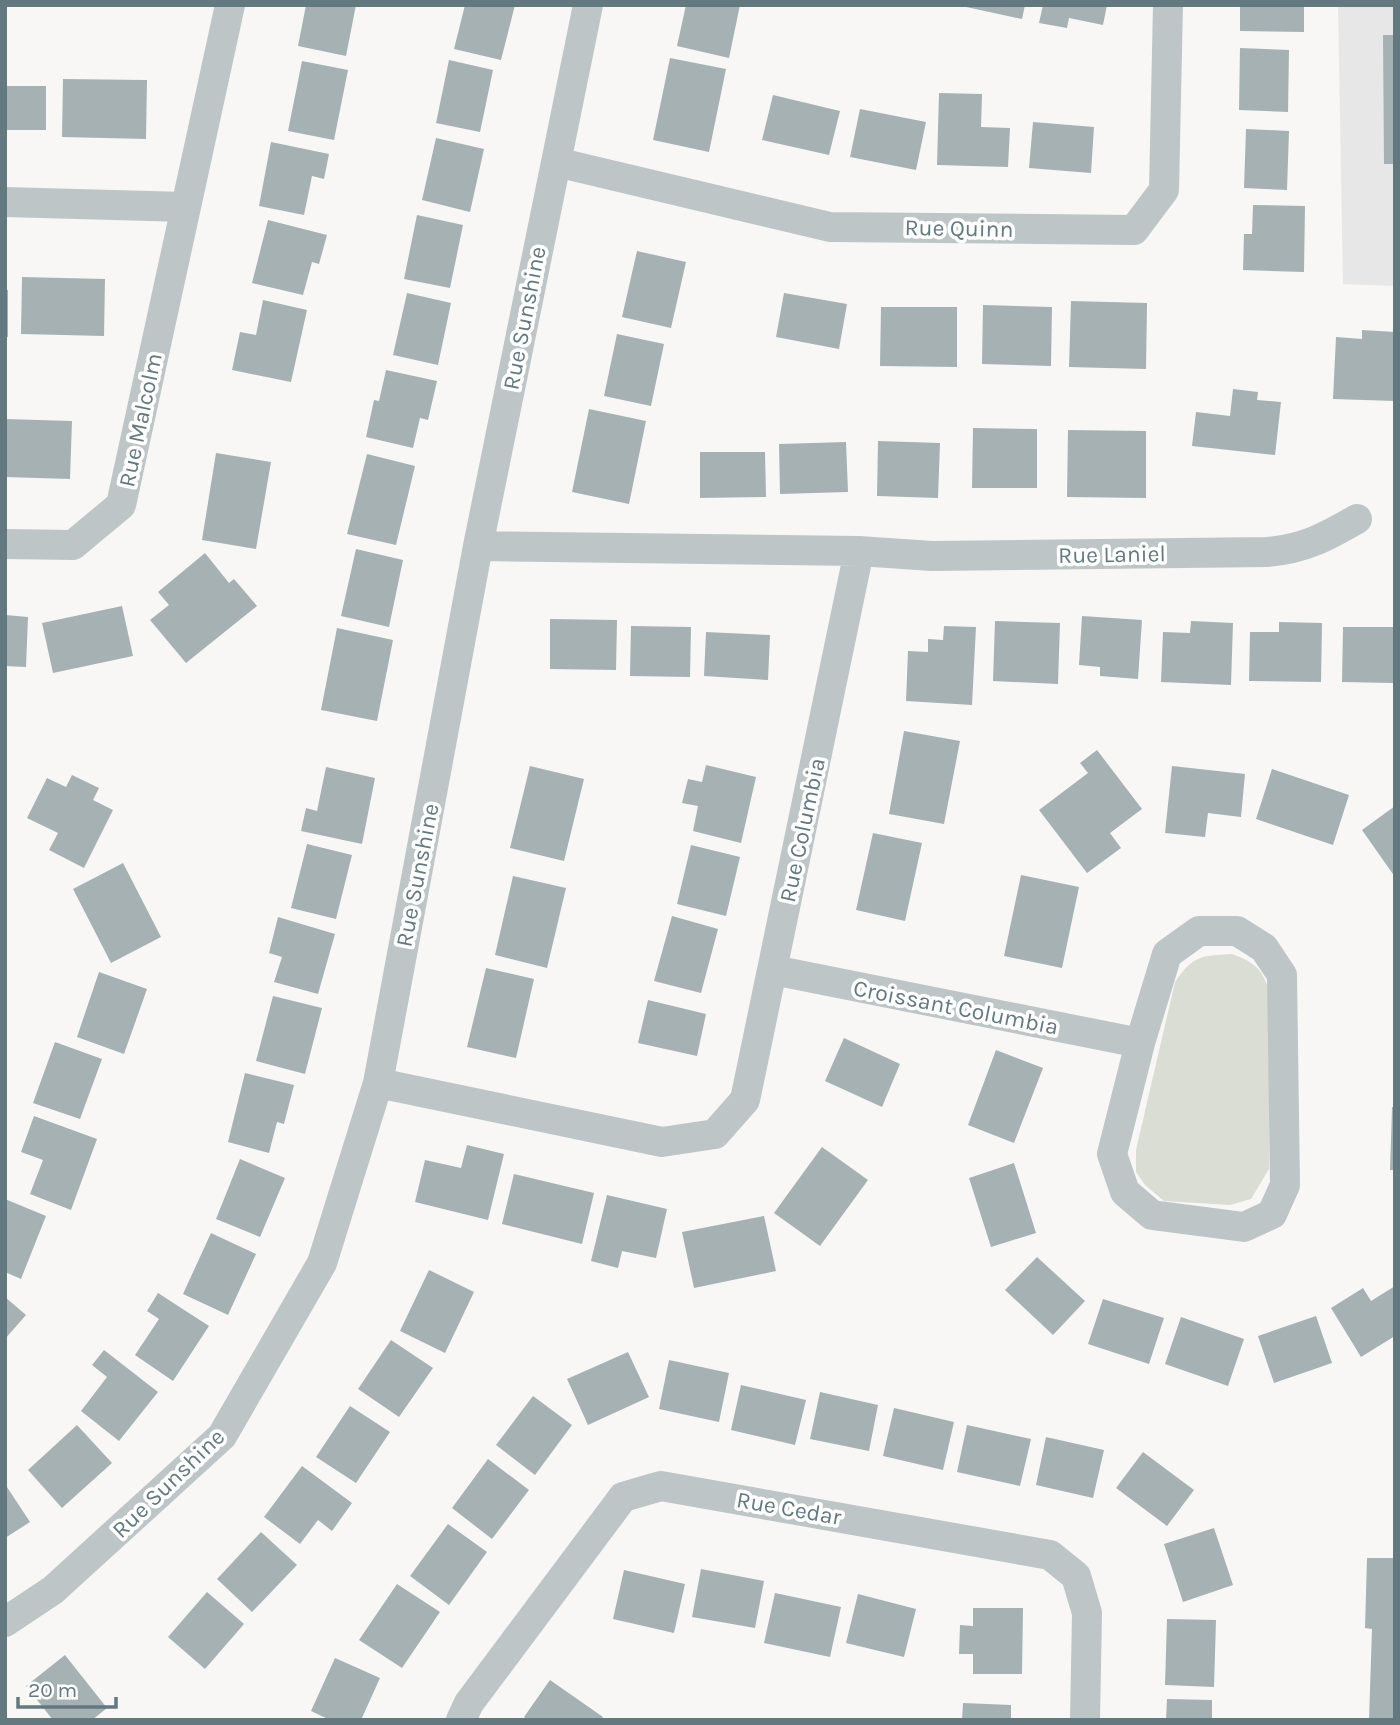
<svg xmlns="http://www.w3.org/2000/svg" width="1400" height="1725" viewBox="0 0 1400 1725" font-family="Karla,sans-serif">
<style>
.built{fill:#e6e7e6}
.green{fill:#d9ddd4}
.building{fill:#a6b1b4}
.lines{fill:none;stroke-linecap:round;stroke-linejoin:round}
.street{stroke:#bec5c7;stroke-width:30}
.labels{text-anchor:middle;stroke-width:7;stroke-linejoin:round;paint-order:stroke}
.street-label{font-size:23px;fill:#64797f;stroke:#fff}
</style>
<rect width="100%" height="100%" fill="#f8f7f5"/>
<!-- built -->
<path class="built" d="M1338 5H1395V286L1343 284Z"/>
<!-- green -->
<path class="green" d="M1232 954C1256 963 1261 968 1270 992L1269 1169 1251 1199 1230 1205 1164 1201 1145 1185 1136 1172V1150L1175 982C1193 955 1202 956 1232 954Z"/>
<!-- building -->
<path class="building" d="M306 5H356L346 56 298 46Z
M465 5H515L501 60 454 49Z
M686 5H740L729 58 677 46Z
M957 5H1025L1022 19Z
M1043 5H1107L1103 25 1069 18 1067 28 1039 23Z
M1240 5H1304V32L1240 31Z
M1383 35H1395V164H1384Z
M1240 48 1289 50 1288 112 1239 110Z
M670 58 726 69 709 152 653 140Z
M449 60 493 70 480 132 436 123Z
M302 61 348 70 334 140 288 131Z
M63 79 147 80 146 139 62 137Z
M5 86H46V130H5Z
M939 93 982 94 981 127 1010 128 1008 167 937 165Z
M773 95 840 111 829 155 762 140Z
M860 109 926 122 916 170 850 157Z
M1033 122 1094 127 1091 173 1029 168Z
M1246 129 1289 131 1287 190 1244 188Z
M436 138 484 149 470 212 422 200Z
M271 142 329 154 324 179 312 176 304 215 259 206Z
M1253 205 1305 206 1304 272 1243 270 1244 234H1252Z
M417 215 463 225 450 288 404 279Z
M268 220 327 235 319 264 312 262 303 295 252 283Z
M637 251 686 262 671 328 622 317Z
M22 277 105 279 104 336 21 334Z
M5 290H8V337H5Z
M407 293 451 303 438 365 393 355Z
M784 293 847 304 839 349 776 337Z
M263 300 307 310 291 382 232 370 240 332 256 335Z
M1071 301 1147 303 1146 369 1069 367Z
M983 305 1052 307 1051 366 982 364Z
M881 307H957V367L880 366Z
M1362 330 1395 332V401L1333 399 1336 337 1362 339Z
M617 334 664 344 651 406 604 396Z
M386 370 437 381 428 420 420 418 413 448 366 437 374 400 379 401Z
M1233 389 1258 392 1257 400 1281 402 1275 455 1192 446 1196 412 1230 416Z
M589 409 646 421 629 504 572 492Z
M5 419 72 421 70 479 5 477Z
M973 428 1037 429V488H972Z
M1068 430 1146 431V498L1067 497Z
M878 441 940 443 938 498 877 496Z
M846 442 848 492 780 494 779 444Z
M700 452H765L766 497 700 498Z
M216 453 271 462 256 549 202 540Z
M367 454 415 466 396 545 347 534Z
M356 549 403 560 389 627 341 616Z
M205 553 229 583 234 579 257 606 186 663 150 620 169 605 158 592Z
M122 606 133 656 53 673 42 623Z
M5 615 28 617 26 667 5 666Z
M1082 616 1142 620 1138 679 1100 676V667L1079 665Z
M550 619 617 620 616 670 550 669Z
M995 621 1060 623 1058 684 993 681Z
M1191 621 1233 623 1231 685 1161 682 1163 632 1190 633Z
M1279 622 1322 623 1321 682 1249 681 1250 632H1279Z
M631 626 691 627 690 677 630 676Z
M944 626 976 627 972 705 906 701 908 651 928 652V639L943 640Z
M1343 627H1394L1393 683 1342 682Z
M337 628 393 640 377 721 321 710Z
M706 632 770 635 768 680 704 676Z
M904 731 960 741 944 824 889 814Z
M1097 750 1142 809 1110 833 1121 848 1087 873 1039 810 1088 773 1080 763Z
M706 765 756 777 741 843 693 831 698 806 682 803 688 779 702 782Z
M530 766 584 779 564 861 510 848Z
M1172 766 1245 774 1241 817 1208 813 1205 837 1165 833Z
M326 767 375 778 362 844 301 831 306 808 317 811Z
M1272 769 1349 795 1333 845 1256 819Z
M72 775 99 788 93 800 113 810 84 868 49 850 58 833 27 818 47 778 66 787Z
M1395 806V877L1362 830Z
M873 833 922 843 905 921 856 910Z
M307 844 352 855 336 919 291 908Z
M691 845 740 857 726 916 677 904Z
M123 863 161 937 111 963 73 889Z
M1021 875 1079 887 1062 968 1004 956Z
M513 876 566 888 547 968 495 955Z
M672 916 718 929 701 993 654 981Z
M278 917 335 934 318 994 274 982 282 957 269 953Z
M486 968 534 979 516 1058 467 1047Z
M99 972 147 989 124 1054 77 1037Z
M273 996 322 1008 305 1074 256 1061Z
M648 1000 706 1014 697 1056 638 1043Z
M844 1038 900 1064 882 1107 825 1081Z
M55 1042 102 1059 80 1119 33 1103Z
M996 1050 1043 1068 1014 1143 968 1125Z
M245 1073 294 1085 284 1124 277 1122 269 1153 228 1142Z
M1392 1107H1395V1170H1390Z
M34 1116 97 1139 71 1210 30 1194 43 1160 21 1152Z
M467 1145 504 1154 488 1220 415 1202 425 1160 461 1168Z
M822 1147 868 1180 820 1246 774 1213Z
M240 1159 285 1178 260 1237 216 1219Z
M1014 1163 1036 1233 991 1247 969 1178Z
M514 1174 594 1193 582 1244 502 1224Z
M607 1195 667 1209 656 1258 622 1251 618 1268 591 1261Z
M5 1199 46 1216 21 1279 5 1272Z
M764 1216 776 1271 694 1288 682 1232Z
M211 1233 256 1254 228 1315 183 1294Z
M1037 1257 1085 1301 1053 1335 1005 1290Z
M429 1270 474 1292 445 1353 400 1331Z
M1395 1286V1336L1361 1357 1331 1308 1363 1288 1371 1301Z
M158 1293 209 1326 173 1381 135 1355 159 1319 147 1311Z
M5 1297 26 1315 5 1339Z
M1103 1299 1164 1318 1149 1364 1088 1344Z
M1316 1316 1332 1363 1274 1383 1258 1336Z
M1181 1317 1244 1339 1228 1386 1165 1364Z
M391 1340 433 1368 399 1417 358 1389Z
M104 1350 158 1392 119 1441 81 1411 107 1377 92 1365Z
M628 1352 649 1397 588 1425 567 1379Z
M669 1360 729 1373 719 1422 659 1409Z
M741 1385 806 1400 795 1445 731 1430Z
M820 1392 878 1405 869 1451 810 1439Z
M533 1396 572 1425 535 1475 496 1445Z
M350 1406 390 1432 356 1483 316 1457Z
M894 1408 954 1422 943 1470 883 1456Z
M77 1425 112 1463 62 1508 28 1470Z
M967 1425 1031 1439 1020 1486 957 1472Z
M1046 1437 1104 1450 1093 1498 1036 1485Z
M1143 1452 1194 1490 1167 1526 1116 1488Z
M488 1459 529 1490 492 1539 452 1508Z
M302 1466 352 1503 332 1531 318 1520 300 1544 264 1517Z
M5 1484 30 1522 5 1538Z
M448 1524 487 1552 449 1605 410 1576Z
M1214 1528 1233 1585 1183 1602 1164 1544Z
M261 1532 297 1565 252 1612 217 1579Z
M1367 1558H1395V1720H1369L1372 1629 1365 1628Z
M701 1569 764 1581 755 1628 692 1617Z
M624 1570 685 1584 674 1633 613 1619Z
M397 1584 440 1612 402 1668 359 1640Z
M207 1592 244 1624 205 1669 168 1637Z
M775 1593 841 1607 830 1657 764 1643Z
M858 1594 916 1609 904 1657 846 1643Z
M973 1608H1023L1022 1674H973V1654H959L960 1625 973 1626Z
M1167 1619 1216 1620 1214 1687 1165 1685Z
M65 1655 107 1708 92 1720H53L26 1686Z
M335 1658 380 1678 361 1720H330L311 1711Z
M550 1680 603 1717 601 1720H527L524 1717Z
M1167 1699 1212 1700V1720H1166Z
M963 1703 1011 1705V1720H962Z"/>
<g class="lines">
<!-- street -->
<path class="street" d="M556 162 830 227 1134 230 1164 190 1168 5
M5 202 186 207
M5 544 73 545 121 505 230 5
M478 546 859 551 932 556 1267 552C1304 549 1326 537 1357 519
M1199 931H1237L1264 948 1282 975 1285 1185 1272 1214 1244 1227 1152 1215 1125 1192 1112 1154 1140 1043 1167 954Z
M773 970 1140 1043
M378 1083 662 1142 715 1134 745 1100 859 551
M5 1622 53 1590 222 1436 322 1263 378 1083 478 546 588 5
M461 1720 469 1703 623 1497 661 1486 1050 1555 1076 1576 1087 1613 1085 1720"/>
</g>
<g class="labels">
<!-- street labels -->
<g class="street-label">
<text transform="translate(959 228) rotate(1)" y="8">Rue Quinn</text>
<text transform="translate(524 318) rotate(-79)" y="8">Rue Sunshine</text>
<text transform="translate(140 420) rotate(-78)" y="8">Rue Malcolm</text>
<text transform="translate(1112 554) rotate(-1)" y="8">Rue Laniel</text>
<text transform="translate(802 830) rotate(-78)" y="8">Rue Columbia</text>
<text transform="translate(417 875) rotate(-79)" y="8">Rue Sunshine</text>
<text transform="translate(956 1007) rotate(11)" y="8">Croissant Columbia</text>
<text transform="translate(168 1483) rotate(-44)" y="8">Rue Sunshine</text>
<text transform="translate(789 1508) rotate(10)" y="8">Rue Cedar</text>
</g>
</g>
<!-- border -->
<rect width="1400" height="1725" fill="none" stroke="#64797f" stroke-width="14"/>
<!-- scale -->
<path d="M18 1697v10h98v-10" fill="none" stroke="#64797f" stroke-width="3.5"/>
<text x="28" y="1697" font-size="21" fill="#64797f" stroke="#ffffff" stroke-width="5" paint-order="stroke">20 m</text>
</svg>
